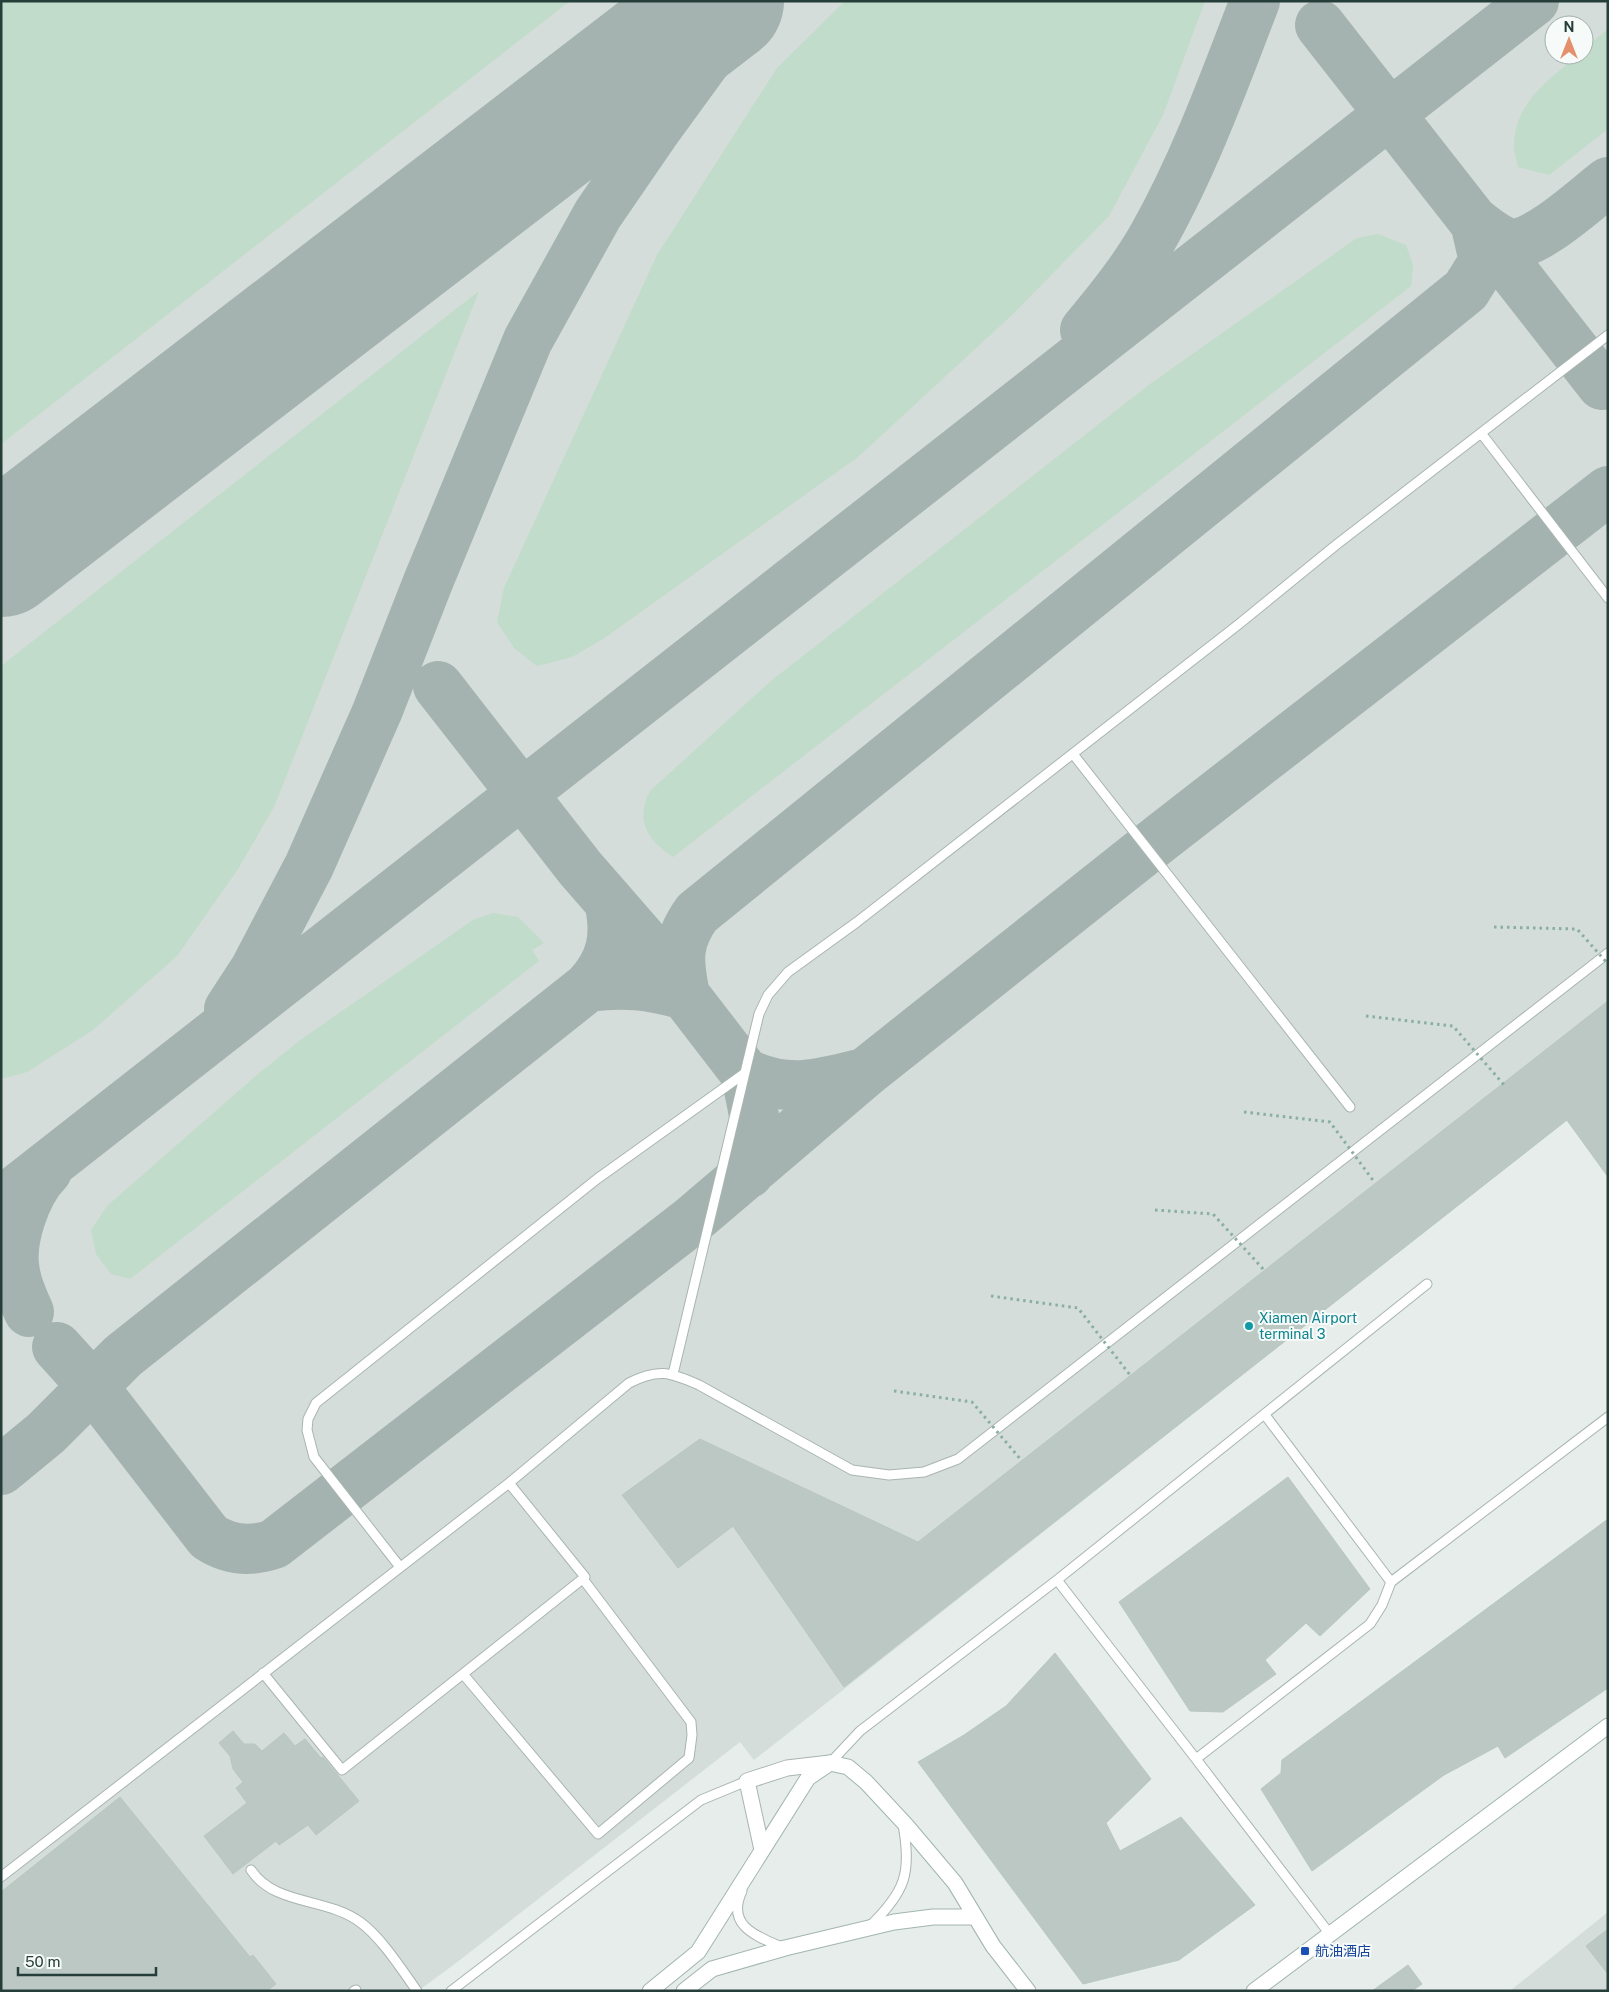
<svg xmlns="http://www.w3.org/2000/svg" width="1609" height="1992" viewBox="0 0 1609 1992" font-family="'Public Sans','Noto Sans SC',sans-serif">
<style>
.built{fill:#d4ddd9;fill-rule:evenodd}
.green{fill:#c1dcca}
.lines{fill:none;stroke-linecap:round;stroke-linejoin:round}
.taxiway{stroke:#a4b3af;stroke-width:50}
.runway{stroke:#a4b3af;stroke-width:124}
.building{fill:#bbc8c3;stroke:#b9c6c1}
.service-casing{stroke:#a9b5b1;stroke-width:11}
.minor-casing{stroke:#a9b5b1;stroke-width:17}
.secondary-casing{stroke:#a2b5af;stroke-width:17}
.service{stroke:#fff;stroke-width:9}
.minor{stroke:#fff;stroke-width:15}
.secondary{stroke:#fff;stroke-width:15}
.path-bridge{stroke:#89aea4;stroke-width:3;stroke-dasharray:2.5 4;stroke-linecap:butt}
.culture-dot{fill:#0f9aa8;stroke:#f6faf8;stroke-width:2}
.transit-dot{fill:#1a4fb4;stroke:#f6faf8;stroke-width:2}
.labels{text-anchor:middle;stroke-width:4;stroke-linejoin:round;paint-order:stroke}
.culture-label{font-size:14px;fill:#0d838f;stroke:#f6faf8;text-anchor:start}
.transit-label{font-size:14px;fill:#164399;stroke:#f6faf8;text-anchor:start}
</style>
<rect width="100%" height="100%" fill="#e6edea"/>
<!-- built -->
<path class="built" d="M1 1H1608V1176L1566 1120 754 1760 740 1742 456 1963 418 1991H1ZM1554 25H1584V55H1554Z
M1608 1912V1991H1510Z"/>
<!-- green -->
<path class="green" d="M1 1H570L1 444Z
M845 1H1205L1163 115 1109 216 1013 314 858 457 603 639 572 657 537 666 514 648 497 622 504 588 657 255 777 68Z
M1608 29V129L1549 175 1518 167C1517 160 1513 151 1514 144 1516 101 1549 80 1578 55H1584V49Z
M1378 234 1406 245 1413 265 1411 286 673 857C647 840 635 820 650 791L771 681 1150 384 1357 238Z
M479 291 274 807 238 869 177 956 93 1030 27 1072 1 1079V666Z
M493 913 518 917 544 943 532 950 539 961 130 1279 111 1274 96 1254 91 1230 107 1206 257 1075 299 1041 473 920Z"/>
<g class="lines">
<!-- taxiway -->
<path class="taxiway" d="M1320 25 1602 385
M1475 222C1485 230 1496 239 1508 243 1532 250 1588 197 1608 182
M1085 330C1110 300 1135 269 1154 235 1195 162 1225 79 1255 1
M438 686 580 868 641 938 745 1073
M588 987C624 982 650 985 685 995 678 961 676 942 697 913L1466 290 1484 261 1475 222
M229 1009 255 969 309 866 377 712 428 582 528 340 598 214 655 131 714 50 755 1
M749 1173C761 1135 754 1111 745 1073 788 1094 820 1084 864 1073
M1 1202 1534 1
M29 1312C23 1299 17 1286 15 1272 9 1242 25 1193 47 1171
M57 1347 94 1388 209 1537C229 1550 251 1552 274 1544L691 1221 866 1072 1162 837 1608 491
M1 1470 46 1433 123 1356 588 987C612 961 617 936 609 901"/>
<!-- runway -->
<path class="runway" d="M1 555 722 1"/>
</g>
<!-- building -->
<path class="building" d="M1608 1001V1177L1567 1120 844 1687 733 1526 678 1568 622 1495 700 1439 918 1542Z
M1288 1477 1370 1589 1320 1636 1306 1623 1265 1660 1276 1674 1223 1712 1190 1711 1119 1602Z
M1608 1519V1688L1505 1758 1498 1746 1444 1775 1312 1871 1261 1789 1281 1773 1282 1760Z
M1055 1653 1151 1779 1106 1823 1120 1851 1181 1817 1255 1905 1179 1960 1083 1984 918 1762 964 1735 1006 1706Z
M233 1731 244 1744H255L262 1751 284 1733 295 1746 305 1739 321 1758 323 1757 359 1801 316 1835 308 1825 279 1845 276 1841 233 1874 204 1836 247 1803 236 1788 243 1782 233 1769 230 1756 219 1743Z
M120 1797 250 1957 253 1955 276 1984 267 1991H1V1892Z
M1608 1929V1974L1586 1946Z
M1408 1965 1422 1984 1412 1991H1372Z"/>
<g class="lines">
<!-- service casing -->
<g class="service-casing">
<path id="service" d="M1481 433 1608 598
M1073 754 1350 1107
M673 1374 759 1014 768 995 788 972 857 922 1239 624 1336 545 1608 335
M1265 1415 1391 1582 1608 1417
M400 1567 314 1457 307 1430 308 1419 316 1403 597 1179 745 1073
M1057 1580 1196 1759 1370 1624 1382 1605 1391 1582
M263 1673 342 1770 585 1577 509 1483
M463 1674 598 1834 689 1758 692 1735 691 1722 583 1579
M1196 1759 1329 1933
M830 1763 860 1731 1057 1580 1427 1284
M251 1870C275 1906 326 1897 360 1922 381 1937 402 1970 417 1991
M1 1877 509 1483 629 1383C658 1368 670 1372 699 1385L852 1470 889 1475 924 1472 958 1459 1608 953
M742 1891C725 1927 759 1937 784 1948
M870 1926C905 1892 912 1873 903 1825
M354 1991 356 1990
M451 1991 701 1800 747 1781"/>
</g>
<!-- minor casing -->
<g class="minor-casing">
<path id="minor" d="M762 1850 747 1781 787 1768 830 1763"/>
</g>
<!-- secondary casing -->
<g class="secondary-casing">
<path id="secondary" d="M650 1991 698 1952 808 1778 830 1763 848 1767 866 1782 906 1825 955 1883 993 1946 1028 1991
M684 1991 712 1969 785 1948 894 1922 933 1917H975
M1254 1991 1608 1726"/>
</g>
<!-- service -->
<use href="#service" class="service"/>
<!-- minor -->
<use href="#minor" class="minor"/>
<!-- secondary -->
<use href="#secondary" class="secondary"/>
<!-- path-bridge -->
<path class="path-bridge" d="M1494 927 1577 929 1608 964
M1366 1016 1453 1026 1505 1086
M1244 1112 1330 1122 1375 1183
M1155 1210 1213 1214 1264 1270
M991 1296 1078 1308 1130 1375
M894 1391 972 1402 1022 1461"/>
</g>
<!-- markers -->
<circle class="culture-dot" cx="1249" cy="1326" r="5"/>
<rect class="transit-dot" x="1300" y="1946" width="10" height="10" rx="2.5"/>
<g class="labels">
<!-- culture labels -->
<g class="culture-label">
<text x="1259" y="1323">Xiamen Airport<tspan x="1259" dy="16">terminal 3</tspan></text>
</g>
<!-- transit labels -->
<g class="transit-label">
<text x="1315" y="1956">航油酒店</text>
</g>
</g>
<!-- border -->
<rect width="1609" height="1992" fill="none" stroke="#263e39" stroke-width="5"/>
<!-- north arrow -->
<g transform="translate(1569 40)"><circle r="24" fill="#f6faf8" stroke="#a3afac"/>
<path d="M0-4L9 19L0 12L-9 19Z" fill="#e58f6c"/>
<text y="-8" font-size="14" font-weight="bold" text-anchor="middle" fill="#263e39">N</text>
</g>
<!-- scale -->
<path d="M18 1967v8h138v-8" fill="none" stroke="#263e39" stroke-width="2.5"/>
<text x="25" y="1967" font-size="15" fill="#263e39" stroke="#f6faf8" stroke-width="4" paint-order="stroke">50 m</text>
</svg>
